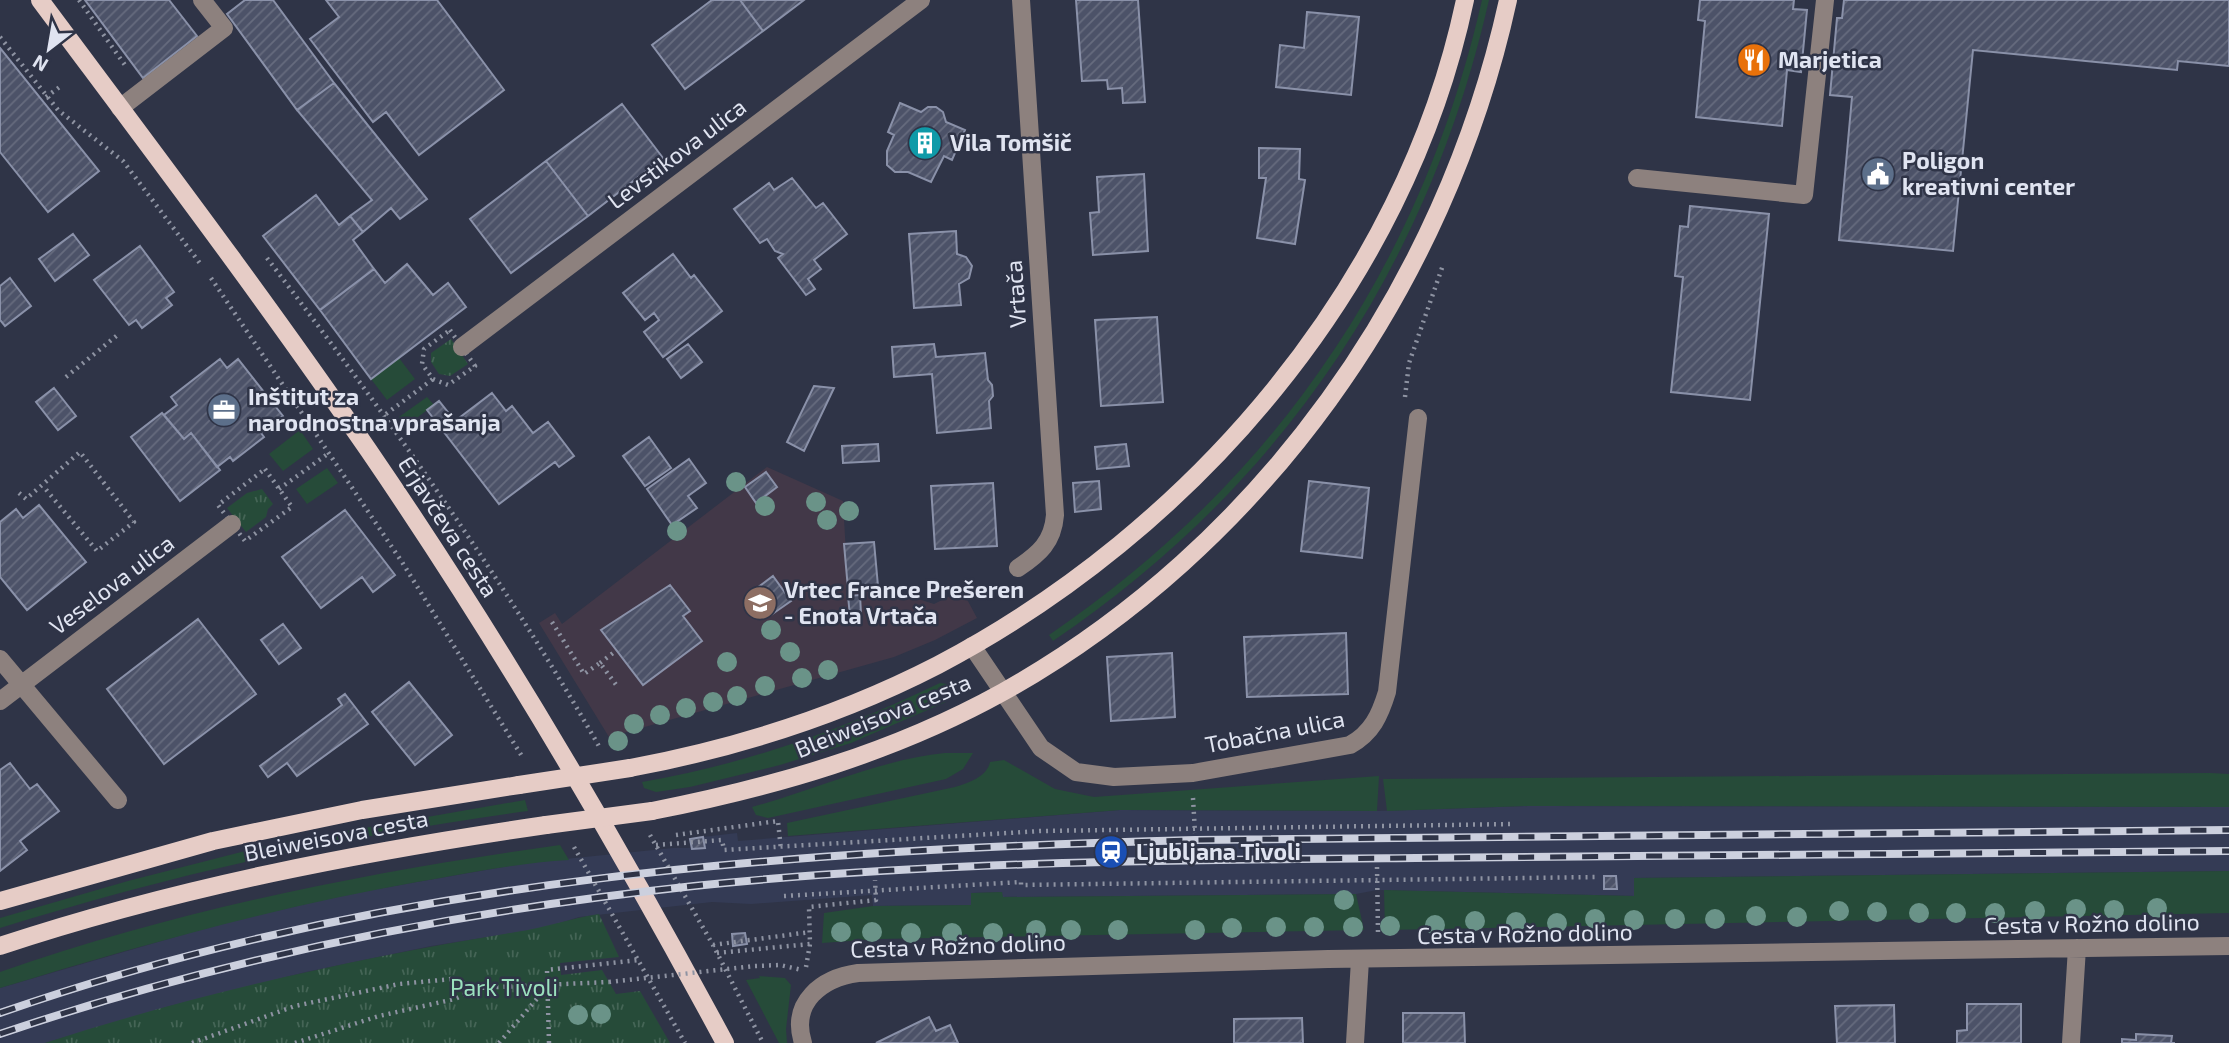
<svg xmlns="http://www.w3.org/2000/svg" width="2229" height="1043" viewBox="0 0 2229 1043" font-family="'Exo 2',sans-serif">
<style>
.built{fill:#343b55}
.education{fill:#423848}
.grass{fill:#264b39}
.park{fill:url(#park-tufts)}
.building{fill:url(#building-hatch);stroke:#8a91a9;stroke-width:2}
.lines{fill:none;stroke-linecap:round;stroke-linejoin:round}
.path{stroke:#8e93a2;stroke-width:4.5;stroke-dasharray:2 5;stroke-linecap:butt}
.minor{stroke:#8d817e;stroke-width:18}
.major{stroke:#e6ccc6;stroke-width:18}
.rail-casing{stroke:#ccd0de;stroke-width:8}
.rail{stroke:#2f3447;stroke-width:5;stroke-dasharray:16;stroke-linecap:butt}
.path-bridge{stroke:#8e93a2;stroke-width:4.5;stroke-dasharray:2 5;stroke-linecap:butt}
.major-bridge{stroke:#e6ccc6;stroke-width:18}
.tree{fill:#6a9388}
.labels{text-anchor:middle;stroke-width:5;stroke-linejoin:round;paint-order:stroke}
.poi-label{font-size:23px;font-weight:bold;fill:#e0e4f1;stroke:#2f3447;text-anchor:start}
.street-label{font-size:23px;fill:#e0e4f1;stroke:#2f3447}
.park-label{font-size:23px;fill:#9be1be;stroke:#2f3447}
</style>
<defs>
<pattern id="park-tufts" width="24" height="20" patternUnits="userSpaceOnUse" patternTransform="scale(1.75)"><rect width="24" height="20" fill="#264b39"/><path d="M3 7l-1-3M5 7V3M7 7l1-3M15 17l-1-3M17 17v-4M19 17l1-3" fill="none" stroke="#456556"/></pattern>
<pattern id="building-hatch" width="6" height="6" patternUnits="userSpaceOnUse" patternTransform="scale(1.75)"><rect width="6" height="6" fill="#4c5268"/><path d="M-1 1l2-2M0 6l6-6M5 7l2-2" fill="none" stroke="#666b7e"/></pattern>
</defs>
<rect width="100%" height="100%" fill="#2f3447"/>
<!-- built -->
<path class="built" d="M1528 806 2229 807V871L1635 878V896L1377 890 1356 894 1002 897V892L971 893V905L873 906 872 895 751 904 712 902 579 917 544 928 431 946 306 972 170 1006 45 1043H0V988L230 921 354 893 526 863 673 848H704L703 837 737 833 738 841 1120 810 1377 811Z"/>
<!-- education -->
<path class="education" d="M767 467 843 501 848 589 878 586 934 604 962 590 977 618 935 640 894 657 609 737 539 623 555 613 562 624Z"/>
<!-- grass -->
<path class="grass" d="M1482 0H1489C1428 268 1282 486 1053 641L1049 635C1275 481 1421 267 1482 0Z
M399 358 415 379 387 400 371 379Z
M427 397 434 405 406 426 399 417Z
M300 430 313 449 283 471 269 454Z
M327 468 338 483 307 504 296 489Z
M940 683 947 684 952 690 946 702 851 743 780 765 690 787 656 792 644 788 642 782C747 764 844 729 940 683Z
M945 753H973L963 769 946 779 768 818 756 815 752 807C815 790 882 759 945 753Z
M1004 760 1055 789 1094 797 1379 776 1377 811 1120 810 788 836 787 823 955 787C968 783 987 777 990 762Z
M2210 773 2229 774V807L1528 806 1387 811 1383 779Z
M525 800 528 811C348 835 173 874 0 928V918L128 881 273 844Z
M560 845 569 860C518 863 468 873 417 882 275 907 138 946 0 988V972C181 909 371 871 560 845Z
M2229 871V913L1385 930 1384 890 1634 896V878Z
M1002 892 1003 897 1356 894 1364 930 879 939 822 943 824 913 873 906 971 905V893Z
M759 976 785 978 791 985 786 1029 787 1043H779L746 980 760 978Z"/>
<!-- park -->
<path class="park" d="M451 339 468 364 450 376 439 374 431 362V353Z
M262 489 273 504 268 509 266 517 246 532 227 508 247 493Z
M599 914 619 957 560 963 561 975 602 970 616 994 640 991 670 1043H45C199 993 357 958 516 932 545 928 571 918 599 914Z"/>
<!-- building -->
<path class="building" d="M85 0H169L197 36 143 78Z
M245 0H273L334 83 297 110 227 14Z
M326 0H437L504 90 419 155 386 112 373 122 310 39 339 17Z
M712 0H740L763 31 685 89 652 45Z
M740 0H804L763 31Z
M1076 0H1138L1145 102 1123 103 1122 88 1108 89 1107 80 1082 81Z
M1700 0H1794L1793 9 1807 10 1801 72 1787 70 1782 126 1696 117 1705 21 1698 20Z
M1844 0H2229V66L2178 61 2177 70 1973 50 1953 251 1839 240 1852 97 1830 95 1837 18H1842Z
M1307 12 1359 17 1351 95 1276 87 1280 45 1304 48Z
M0 48 99 171 48 212 0 152Z
M334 83 427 199 400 219 391 208 363 232 350 216 372 200 297 110Z
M900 103 921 112 928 107H936L943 112 946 122 965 130 952 160 944 156 931 182 908 172H895L887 165V151L894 135 888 132Z
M622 104 663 158 588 216 546 161Z
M1259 148 1300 149 1299 179 1305 180 1295 244 1257 238 1266 178H1259Z
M546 161 588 216 511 273 470 219Z
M1144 174 1148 251 1093 255 1090 213 1099 212 1097 177Z
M792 178 816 208 823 203 847 234 814 260 821 269 808 279 815 289 806 295 778 258 783 254 775 251 767 239 760 243 734 209 769 183 774 190Z
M316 195 339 225 350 216 363 232 353 240 374 269 320 310 263 236Z
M1690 206 1769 214 1750 400 1671 392 1683 277 1675 276 1680 226 1688 227Z
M956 231 957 254 966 257 972 266 969 278 959 284 961 305 914 308 909 234Z
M73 234 89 255 55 281 39 259Z
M140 246 174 292 166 298 172 305 142 328 136 320 129 325 94 280Z
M673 254 691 278 694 275 722 311 663 357 644 332 659 320 654 313 645 320 623 293Z
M407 264 433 295 448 283 466 307 371 379 320 310 374 269 385 283Z
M10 278 31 306 5 326 0 320V286Z
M1157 317 1163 402 1101 406 1095 320Z
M688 344 702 362 681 378 667 359Z
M934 344 936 357 985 353 988 380 992 385 993 396 989 401 991 428 937 433 932 374 894 377 892 347Z
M220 359 227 368 238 359 283 416 261 433 264 437 233 461 230 457 217 467 191 433 184 439 164 415 177 405 171 397Z
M814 386 834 388 804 451 787 442Z
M54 388 76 416 58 430 36 402Z
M492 393 506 411 512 406 533 433 548 422 574 456 559 467 555 462 499 504 427 410 439 401 455 421Z
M162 413 184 439 191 433 220 470 180 501 131 437Z
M649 437 671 468 645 486 623 456Z
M878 444 879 461 843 463 842 446Z
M1126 444 1129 466 1097 469 1095 447Z
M689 459 706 483 688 496 697 508 672 525 647 489Z
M766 472 777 487 756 503 745 487Z
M1099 481 1101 509 1075 512 1073 483Z
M1309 481 1369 488 1362 558 1301 551Z
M993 483 997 546 935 549 931 486Z
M39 505 86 562 27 610 0 577V522L16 509 23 518Z
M345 510 395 575 373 592 362 577 321 608 282 557Z
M874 542 878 586 848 589 844 544Z
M773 576 791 601 771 615 753 591Z
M670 585 690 611 683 616 702 641 643 685 601 630Z
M860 595 861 614 850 616 848 596Z
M198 619 256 694 164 764 107 689Z
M283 624 301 648 279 664 261 640Z
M1346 633 1348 694 1247 697 1244 637Z
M1172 653 1175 717 1111 721 1107 657Z
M409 682 452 735 415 765 372 712Z
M345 694 368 724 297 776 287 763 268 777 260 766 342 705 338 699Z
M10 763 30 789 37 784 59 811 20 841 27 850 0 871V770Z
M703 837 705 848 692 849 690 839Z
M1604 876H1616L1617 889H1604Z
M745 933 747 944 733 946 732 934Z
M1967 1004H2021V1043H1957V1031L1967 1030Z
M1894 1005 1895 1043H1837L1835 1006Z
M1403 1013H1464L1465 1043H1403Z
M929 1017 936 1031 950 1025 958 1043H876Z
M1302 1018 1303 1043H1234V1019Z
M2136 1034 2172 1036 2171 1043H2175H2122V1039L2136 1040Z"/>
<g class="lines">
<!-- path -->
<path class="path" d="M79 0 127 68
M0 37 58 110 123 161 202 266
M46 97 61 86
M267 258C387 416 502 576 600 748
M211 278 402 562 523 758
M450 330 475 366 448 385 433 379 422 364 424 349Z
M66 377 120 333
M1405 397 1409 363 1443 265
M386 414 433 379
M265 469 292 507 245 541 218 505Z
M279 489 329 453
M19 493 26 499 80 452 134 522 97 551 43 486
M552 622 584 674 600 663 617 686
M600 663 617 650
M1193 798 1195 833
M650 835 713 945 763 1043
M676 835 778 821 781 850
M656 845 722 840 724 850 1041 831 1514 824
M574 847 685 1043
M1377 867 1378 933
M784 896 1021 882V885L1597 877
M713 945 810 932
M717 953 810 944
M755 966 780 965 802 970
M806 967 810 944 809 907 876 900 875 880
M192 1043 295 1006 399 984 452 979 477 988 609 982
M295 1043 379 1016 455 999 477 988
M499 1043 547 987
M549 1043 547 970 639 960"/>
<!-- minor -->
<path class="minor" d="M120 108 224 28 202 0
M1637 178 1804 195 1825 0
M462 347 921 0
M1018 568C1039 554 1053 542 1055 515L1021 0
M972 646 1041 748 1076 772 1114 777 1193 773 1350 745C1372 733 1380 715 1387 692L1418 418
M0 659 118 800
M0 701 232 524
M803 1043C790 1002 822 978 858 973L1328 959 2229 946
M1355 1043 1360 960
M2071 1043 2077 948"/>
<!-- major -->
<path class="major" d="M40 0C151 149 264 298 369 451 499 641 616 840 725 1043
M630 768C737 748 841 715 938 665 1193 531 1405 285 1465 0
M652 811C774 787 893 753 1003 692 1262 547 1445 288 1508 0
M0 901 213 841 362 810 519 785
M0 946C178 887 361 852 546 825"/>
<!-- rail casing -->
<g class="rail-casing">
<path id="rail" d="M0 1013C387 878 789 850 1195 840L2229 830
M0 1034C224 958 459 911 694 886 934 861 1176 860 1416 858 1687 856 1958 853 2229 851"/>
</g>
<!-- rail -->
<use href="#rail" class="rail"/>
<!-- path-bridge -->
<path class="path-bridge" d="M609 982 755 966"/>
<!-- major-bridge -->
<path class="major-bridge" d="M519 785 630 768
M546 825 652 811"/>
</g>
<!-- trees -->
<g class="tree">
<circle cx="736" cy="482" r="10"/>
<circle cx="816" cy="502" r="10"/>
<circle cx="765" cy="506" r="10"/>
<circle cx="849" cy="511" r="10"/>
<circle cx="827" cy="520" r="10"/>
<circle cx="677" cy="531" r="10"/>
<circle cx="771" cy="630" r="10"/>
<circle cx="790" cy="652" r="10"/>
<circle cx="727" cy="662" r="10"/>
<circle cx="828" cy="670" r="10"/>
<circle cx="802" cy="678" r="10"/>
<circle cx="765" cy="686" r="10"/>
<circle cx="737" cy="696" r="10"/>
<circle cx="713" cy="702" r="10"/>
<circle cx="686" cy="708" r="10"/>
<circle cx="660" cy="715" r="10"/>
<circle cx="634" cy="724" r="10"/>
<circle cx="618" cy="741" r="10"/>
<circle cx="1344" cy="900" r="10"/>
<circle cx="2157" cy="908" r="10"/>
<circle cx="2076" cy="909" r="10"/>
<circle cx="2114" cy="910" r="10"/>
<circle cx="1839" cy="911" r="10"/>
<circle cx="2035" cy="911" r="10"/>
<circle cx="1877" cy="912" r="10"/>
<circle cx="1919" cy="913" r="10"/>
<circle cx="1956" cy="913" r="10"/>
<circle cx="1995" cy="913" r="10"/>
<circle cx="1756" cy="916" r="10"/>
<circle cx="1797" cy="917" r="10"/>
<circle cx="1595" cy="919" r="10"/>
<circle cx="1675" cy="919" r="10"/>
<circle cx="1715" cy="919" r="10"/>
<circle cx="1634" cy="920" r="10"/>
<circle cx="1475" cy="921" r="10"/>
<circle cx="1516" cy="922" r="10"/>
<circle cx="1557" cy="923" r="10"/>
<circle cx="1435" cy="925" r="10"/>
<circle cx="1390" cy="926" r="10"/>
<circle cx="1276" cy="927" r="10"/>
<circle cx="1314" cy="927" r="10"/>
<circle cx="1353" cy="927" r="10"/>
<circle cx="1232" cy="928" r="10"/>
<circle cx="1036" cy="930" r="10"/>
<circle cx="1071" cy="930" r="10"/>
<circle cx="1118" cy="930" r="10"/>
<circle cx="1195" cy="930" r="10"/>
<circle cx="841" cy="932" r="10"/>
<circle cx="872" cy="932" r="10"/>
<circle cx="911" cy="933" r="10"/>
<circle cx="952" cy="933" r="10"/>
<circle cx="993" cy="933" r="10"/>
<circle cx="601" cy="1014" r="10"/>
<circle cx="578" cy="1015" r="10"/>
</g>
<!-- icons -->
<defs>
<g id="restaurant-disc" transform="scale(1.75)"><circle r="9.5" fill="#e8710a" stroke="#2f3447"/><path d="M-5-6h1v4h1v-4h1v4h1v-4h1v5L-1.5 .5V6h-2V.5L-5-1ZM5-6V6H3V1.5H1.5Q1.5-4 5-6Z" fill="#fff"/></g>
<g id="building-disc" transform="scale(1.75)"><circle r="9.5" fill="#0f9aa8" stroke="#2f3447"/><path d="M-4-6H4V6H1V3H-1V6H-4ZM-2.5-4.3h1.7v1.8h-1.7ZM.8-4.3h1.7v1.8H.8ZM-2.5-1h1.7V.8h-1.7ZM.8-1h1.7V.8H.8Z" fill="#fff"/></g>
<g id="civic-disc" transform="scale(1.75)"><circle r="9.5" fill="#5c6f8a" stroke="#2f3447"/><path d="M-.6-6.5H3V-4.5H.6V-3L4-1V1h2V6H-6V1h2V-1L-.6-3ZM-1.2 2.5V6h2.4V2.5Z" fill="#fff"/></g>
<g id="office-disc" transform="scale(1.75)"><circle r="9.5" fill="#5c6f8a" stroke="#2f3447"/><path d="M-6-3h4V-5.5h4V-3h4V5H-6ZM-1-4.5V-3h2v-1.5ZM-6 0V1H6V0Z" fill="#fff"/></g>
<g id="school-disc" transform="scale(1.75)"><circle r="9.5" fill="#8d6e63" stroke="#2f3447"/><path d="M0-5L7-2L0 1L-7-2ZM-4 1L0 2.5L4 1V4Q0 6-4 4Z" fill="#fff"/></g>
<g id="station-disc" transform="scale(1.75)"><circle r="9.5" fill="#1a4fb4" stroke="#2f3447"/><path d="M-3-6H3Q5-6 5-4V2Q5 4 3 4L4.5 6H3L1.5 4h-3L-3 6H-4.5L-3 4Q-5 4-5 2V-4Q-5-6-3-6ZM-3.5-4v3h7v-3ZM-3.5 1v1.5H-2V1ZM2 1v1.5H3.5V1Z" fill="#fff"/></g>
</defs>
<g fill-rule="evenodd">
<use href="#restaurant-disc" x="1754" y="60"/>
<use href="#building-disc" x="925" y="143"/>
<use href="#civic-disc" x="1878" y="174"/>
<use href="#office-disc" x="224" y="410"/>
<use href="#school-disc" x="760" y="603"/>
<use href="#station-disc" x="1111" y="852"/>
</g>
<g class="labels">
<!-- poi labels -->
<g class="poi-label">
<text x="1778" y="68">Marjetica</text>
<text x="950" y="151">Vila Tomšič</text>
<text x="1902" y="169">Poligon<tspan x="1902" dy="26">kreativni center</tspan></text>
<text x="248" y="405">Inštitut za<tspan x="248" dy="26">narodnostna vprašanja</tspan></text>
<text x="784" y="598">Vrtec France Prešeren<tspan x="784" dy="26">- Enota Vrtača</tspan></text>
<text x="1136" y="860">Ljubljana Tivoli</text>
</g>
<!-- street labels -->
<g class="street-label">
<text transform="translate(677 154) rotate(-37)" y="8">Levstikova ulica</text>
<text transform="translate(1016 294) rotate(-94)" y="8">Vrtača</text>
<text transform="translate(448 527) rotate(57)" y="8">Erjavčeva cesta</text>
<text transform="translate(112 585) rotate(-37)" y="8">Veselova ulica</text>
<text transform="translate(883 716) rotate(-22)" y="8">Bleiweisova cesta</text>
<text transform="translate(1275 732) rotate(-11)" y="8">Tobačna ulica</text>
<text transform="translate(336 836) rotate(-11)" y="8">Bleiweisova cesta</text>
<text transform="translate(2092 924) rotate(-1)" y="8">Cesta v Rožno dolino</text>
<text transform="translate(1525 934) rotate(-1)" y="8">Cesta v Rožno dolino</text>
<text transform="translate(958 946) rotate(-2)" y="8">Cesta v Rožno dolino</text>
</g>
<!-- park labels -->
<g class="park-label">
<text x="504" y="996">Park Tivoli</text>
</g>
</g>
<!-- north arrow -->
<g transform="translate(49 49) rotate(211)" stroke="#2f3447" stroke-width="5" paint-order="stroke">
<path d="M0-5L12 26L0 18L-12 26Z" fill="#e0e4f1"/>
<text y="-10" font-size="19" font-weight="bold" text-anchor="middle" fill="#e0e4f1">N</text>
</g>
</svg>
